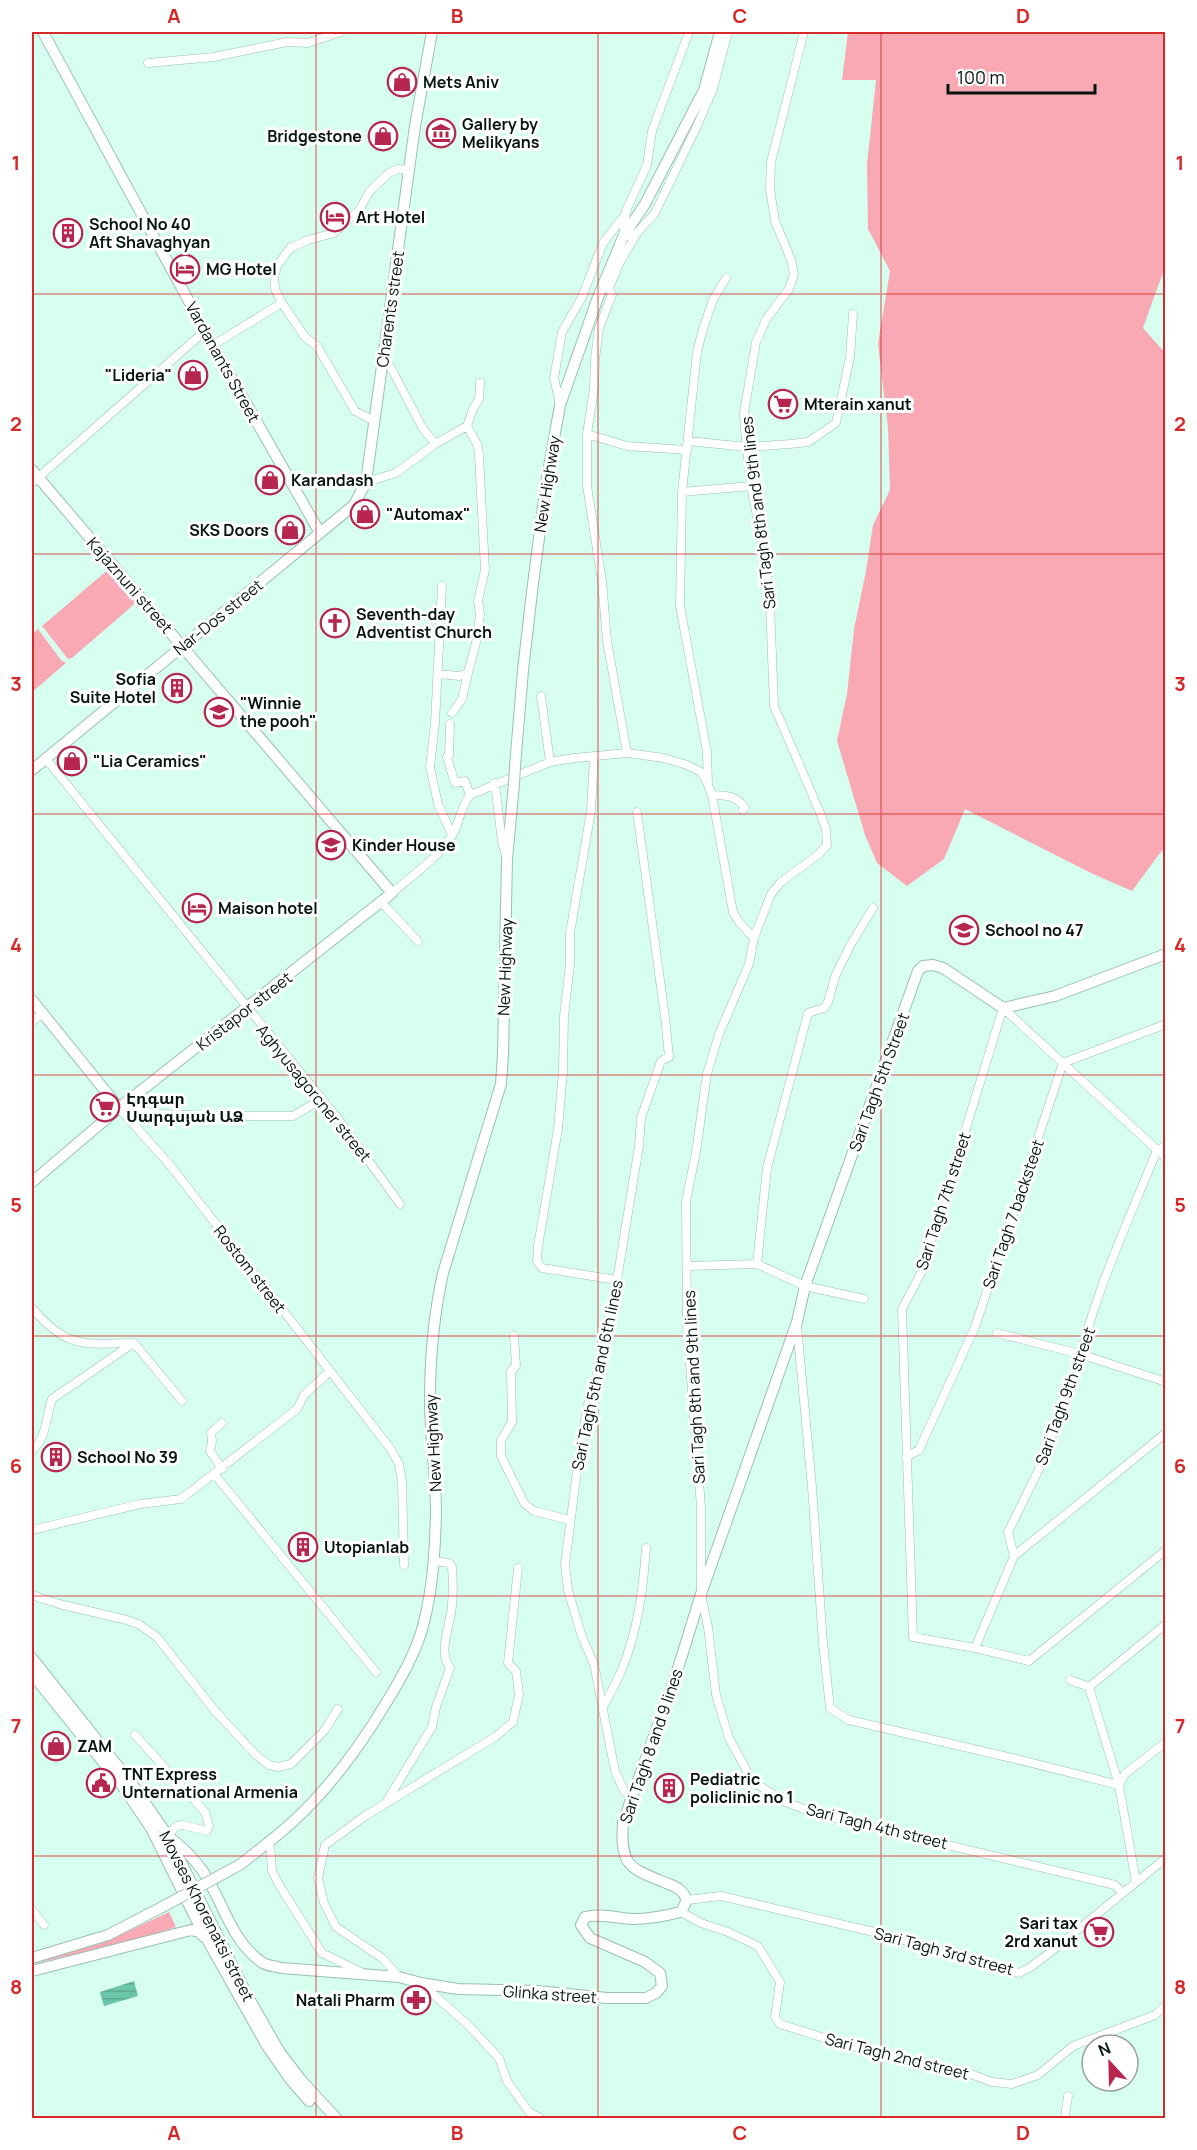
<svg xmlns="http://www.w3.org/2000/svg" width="1197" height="2150" viewBox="0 0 1197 2150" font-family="Manrope,'Noto Sans Armenian',sans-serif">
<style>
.green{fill:#f8a9b3}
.water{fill:url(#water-rules)}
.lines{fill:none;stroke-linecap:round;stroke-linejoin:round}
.street-casing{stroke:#99bfb2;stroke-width:9}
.secondary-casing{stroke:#99bfb2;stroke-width:12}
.street{stroke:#fff;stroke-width:8}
.secondary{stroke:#fff;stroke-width:10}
.secondary-bridge-casing{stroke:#99bfb2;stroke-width:12;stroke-linecap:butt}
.secondary-bridge{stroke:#fff;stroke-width:10}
.grid{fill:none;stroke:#d62828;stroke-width:1.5;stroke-opacity:0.55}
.labels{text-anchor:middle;stroke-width:6;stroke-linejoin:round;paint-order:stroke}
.poi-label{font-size:16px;font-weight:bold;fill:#06140f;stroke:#fff;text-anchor:start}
.street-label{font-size:16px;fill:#06140f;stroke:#fff}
.neatline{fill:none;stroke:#d62828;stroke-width:2}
.grid-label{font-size:20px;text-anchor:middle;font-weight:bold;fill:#d62828}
</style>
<defs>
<pattern id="water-rules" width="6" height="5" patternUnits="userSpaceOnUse" patternTransform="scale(1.5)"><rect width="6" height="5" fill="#6ac5a9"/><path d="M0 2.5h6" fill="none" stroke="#5aa890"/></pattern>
</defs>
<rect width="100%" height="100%" fill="#d6fff0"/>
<!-- green -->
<path class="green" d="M848 32H1165V267L1143 328 1166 354V845L1132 891 1091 873 965 809 944 859 907 886 877 863 865 835 837 741 847 694 854 629 866 571 873 525 890 490 888 428 878 344 890 271 868 229 867 164 876 80H842Z
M110 568 138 601 72 658 68 659 42 626Z
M38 629 61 660 66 663 32 692V634Z
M169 1912 176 1927 170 1929 108 1947 32 1964 107 1941Z"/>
<!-- water -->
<path class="water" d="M134 1981 138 1996 104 2006 100 1992Z"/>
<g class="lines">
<!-- street casing -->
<g class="street-casing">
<path id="street" d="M689 32 652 131 647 165 626 211 623 237 637 233 655 213 697 126 713 89 728 32
M804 32 771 162 770 189 775 221 791 260 794 274 789 289 767 318 756 342 744 413 745 430 751 486 765 557 770 605 774 706 821 815 826 829 827 845 819 854 781 882 771 894 754 938 749 964 719 1034 707 1074 696 1152 686 1201 687 1326 701 1507V1594L708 1627 716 1695 729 1738 749 1775 760 1786 785 1802 818 1814 1115 1885 1123 1893
M148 63 214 57 287 42 308 43 341 32
M726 278 713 300 703 329 697 352 682 492 680 606 707 752 708 785 712 795 733 912 739 922 754 938
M605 281 612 295 599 328 595 359 594 388 587 434V486L602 581 607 641 627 753
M609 288 620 262 637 233
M213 345 282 303
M383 361 390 366 422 427 435 444
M560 405 554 378 562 332 582 297 603 243 624 216
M374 421 355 411 317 346 305 337 282 303 275 289 274 277 277 266 290 248 308 240 334 233 360 209 369 192 389 173 398 169 410 170
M587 434 627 446 687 450
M688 441 747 447 790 444 808 442 836 423 850 357 853 314
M366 482 396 473 435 444 467 426 473 409 479 399 480 383
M32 483 205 331
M682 492 751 486
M442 586 435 723 430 767 438 804 452 835
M438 674 459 676 468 673 477 639 480 614 478 601 485 570 479 456 478 446 467 426
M541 696 550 762
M452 713 462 699 468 673
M450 724 449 756 447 757 455 783 465 781 470 795
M594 756 591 811 570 933V964L564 1016 563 1071 558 1129 538 1246 537 1261 542 1268 617 1280
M46 759 339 1120 400 1204
M495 783 502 842 506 856
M712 795C726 795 737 796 745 808L743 810
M392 893C412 876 439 857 453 834 460 821 461 806 470 795L550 762 574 758 627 753 664 758 687 765 701 772 708 784
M381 902 418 941
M32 1022 42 1013
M119 1108 170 1165 390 1448 399 1464 402 1481 404 1565
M119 1108 162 1114 213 1116H293L322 1099
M1166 1158 1003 1008 922 1271 902 1309 913 1637 975 1648 1029 1661 1166 1550
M757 1264 767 1168 808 1013 824 1008 828 1002 836 974 851 944 873 908
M688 1266 757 1264 805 1286 864 1299
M32 1308C67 1349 83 1344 134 1343L182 1401
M797 1326 812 1487 823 1643 830 1708 849 1720 1016 1759 1119 1785 1125 1774 1166 1742
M997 1333 1080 1354 1166 1382
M514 1336 516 1366 511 1371 512 1422 501 1440V1456L524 1503 534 1511 570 1520
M32 1451C47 1437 46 1417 52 1399L132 1344
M906 1457 919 1450 975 1327 1063 1063 1166 1024
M222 1469 210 1451 212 1441 211 1433 222 1423
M215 1475 376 1672
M32 1530 140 1504 181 1499 297 1409 304 1395 329 1372
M1014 1556 1166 1433
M32 1595 59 1604 127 1620 140 1625 157 1637 215 1711 256 1755 269 1765 278 1767 291 1764 324 1731 338 1709
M975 1648 1014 1556 1008 1532 1039 1469 1077 1370C1093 1296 1129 1220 1157 1150L1166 1146
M1070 1680 1089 1687
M1089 1687 1119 1785 1136 1882
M1089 1687 1166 1624
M603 1707C610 1694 617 1682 622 1669 638 1630 643 1590 646 1548
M135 1735 205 1812 209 1826 207 1831 183 1825 176 1826 168 1836
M632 1797 624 1791 615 1771 594 1664 582 1637 568 1590 565 1564 580 1448 588 1404 595 1384 617 1280 639 1146 641 1118 661 1061 669 1057 665 1017 637 812
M385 1804 432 1727 436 1707 450 1668C437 1652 451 1624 452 1605 453 1593 453 1579 452 1567L449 1563 433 1561
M270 1842 272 1871 279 1885 322 1953 361 1972
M687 1900 721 1896 878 1933 1019 1973 1029 1968 1043 1958 1166 1858
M32 1910 44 1925
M681 1912 701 1923 728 1932 758 1946 780 1982 775 2017 780 2024 840 2043 965 2072 992 2082 1012 2084 1038 2075 1073 2046 1155 2015 1166 2005
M399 1977 382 1958 336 1927 324 1903 318 1878 325 1845 365 1816 495 1737 513 1722 519 1695 516 1671 508 1663 518 1568
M422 1984 468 2025 499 2058 507 2081 529 2112 540 2118
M1065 2118 1068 2096"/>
</g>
<!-- secondary casing -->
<g class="secondary-casing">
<path id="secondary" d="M43 32 205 331 320 533
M32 470 392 893 119 1108 32 1182
M515 766 523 670 532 592 546 484 560 405 597 300 623 237 645 204 704 90 720 32
M32 770 354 505 366 482 415 126 432 32
M32 1000 119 1108
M32 1658 132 1784 168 1836 246 1993 279 2051 301 2080 336 2118
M32 1674 124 1788 152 1830 199 1925 267 2046 290 2079 309 2101
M168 1836C183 1847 194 1858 204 1873 223 1902 232 1943 263 1963 268 1966 275 1966 281 1968L399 1977 421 1983 458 1989 538 1991 607 1998H646L656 1993 662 1986 660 1973 645 1962 590 1938 581 1925 585 1917C601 1913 616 1918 633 1919 649 1919 665 1916 681 1912L687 1900C683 1890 677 1887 666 1883 629 1868 620 1866 623 1822L675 1678 701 1594 797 1322 805 1286 918 971 923 966 933 965 943 968 1003 1008 1055 996 1166 954
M241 1864C256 1852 272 1840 287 1827 327 1792 359 1748 386 1703 401 1679 416 1653 423 1626 433 1589 435 1550 436 1513 436 1475 430 1437 430 1399 430 1357 434 1314 443 1273L501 1084 503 1054 507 859 514 784
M32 1958 108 1935 166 1905
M32 1971 191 1930 199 1932 204 1937"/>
</g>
<!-- street -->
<use href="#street" class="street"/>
<!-- secondary -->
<use href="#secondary" class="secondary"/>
<!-- secondary-bridge casing -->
<g class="secondary-bridge-casing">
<path id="secondary-bridge" d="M514 784 515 766
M166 1905 241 1864"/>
</g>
<!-- secondary-bridge -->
<use href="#secondary-bridge" class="secondary-bridge"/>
</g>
<!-- grid -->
<path class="grid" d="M316 32V2118M598 32V2118M881 32V2118M32 294H1166M32 554H1166M32 814H1166M32 1075H1166M32 1336H1166M32 1596H1166M32 1856H1166"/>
<!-- icons -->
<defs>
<g id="shop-ring" transform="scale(1.5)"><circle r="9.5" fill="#fff" stroke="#b6264f" stroke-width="1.5"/><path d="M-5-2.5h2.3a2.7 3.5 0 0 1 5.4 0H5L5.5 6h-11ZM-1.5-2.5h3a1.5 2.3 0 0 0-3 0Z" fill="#b6264f"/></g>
<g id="museum-ring" transform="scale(1.5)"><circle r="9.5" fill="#fff" stroke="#b6264f" stroke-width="1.5"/><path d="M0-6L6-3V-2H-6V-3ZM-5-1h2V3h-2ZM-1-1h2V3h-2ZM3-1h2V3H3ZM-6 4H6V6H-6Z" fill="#b6264f"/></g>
<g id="hotel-ring" transform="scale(1.5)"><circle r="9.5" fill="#fff" stroke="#b6264f" stroke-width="1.5"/><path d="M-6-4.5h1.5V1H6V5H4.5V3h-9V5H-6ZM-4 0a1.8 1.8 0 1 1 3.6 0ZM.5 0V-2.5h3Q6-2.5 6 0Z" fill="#b6264f"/></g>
<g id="building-ring" transform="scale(1.5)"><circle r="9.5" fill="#fff" stroke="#b6264f" stroke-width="1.5"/><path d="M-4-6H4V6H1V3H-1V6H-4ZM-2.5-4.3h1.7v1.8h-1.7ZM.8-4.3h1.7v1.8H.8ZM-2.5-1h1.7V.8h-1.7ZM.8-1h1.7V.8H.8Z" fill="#b6264f"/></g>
<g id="supermarket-ring" transform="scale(1.5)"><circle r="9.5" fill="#fff" stroke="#b6264f" stroke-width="1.5"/><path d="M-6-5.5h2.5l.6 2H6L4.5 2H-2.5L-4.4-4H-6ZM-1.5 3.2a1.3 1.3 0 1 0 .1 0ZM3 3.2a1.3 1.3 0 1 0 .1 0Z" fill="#b6264f"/></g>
<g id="church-ring" transform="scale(1.5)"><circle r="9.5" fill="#fff" stroke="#b6264f" stroke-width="1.5"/><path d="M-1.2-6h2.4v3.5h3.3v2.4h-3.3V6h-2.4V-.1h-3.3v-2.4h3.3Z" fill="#b6264f"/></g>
<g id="school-ring" transform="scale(1.5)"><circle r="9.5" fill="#fff" stroke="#b6264f" stroke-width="1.5"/><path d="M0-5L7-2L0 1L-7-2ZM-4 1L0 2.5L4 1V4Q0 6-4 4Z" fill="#b6264f"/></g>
<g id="civic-ring" transform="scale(1.5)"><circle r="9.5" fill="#fff" stroke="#b6264f" stroke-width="1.5"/><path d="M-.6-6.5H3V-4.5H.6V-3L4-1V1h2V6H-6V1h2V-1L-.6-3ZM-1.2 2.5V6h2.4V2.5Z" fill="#b6264f"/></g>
<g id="pharmacy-ring" transform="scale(1.5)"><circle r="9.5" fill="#fff" stroke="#b6264f" stroke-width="1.5"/><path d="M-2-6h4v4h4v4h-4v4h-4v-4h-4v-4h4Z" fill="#b6264f"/></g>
</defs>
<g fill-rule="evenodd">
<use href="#shop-ring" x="402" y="82"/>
<use href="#museum-ring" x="441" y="133"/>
<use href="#shop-ring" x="383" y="136"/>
<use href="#hotel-ring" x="335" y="217"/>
<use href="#building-ring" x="68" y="233"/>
<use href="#hotel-ring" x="185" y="269"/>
<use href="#shop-ring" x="193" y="375"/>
<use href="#supermarket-ring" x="783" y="404"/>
<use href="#shop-ring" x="270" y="480"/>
<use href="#shop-ring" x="365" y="514"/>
<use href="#shop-ring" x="290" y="530"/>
<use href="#church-ring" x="335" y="623"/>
<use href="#building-ring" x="177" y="688"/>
<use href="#school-ring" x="219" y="712"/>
<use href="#shop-ring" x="72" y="761"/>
<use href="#school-ring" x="331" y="845"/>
<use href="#hotel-ring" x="197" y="908"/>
<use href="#school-ring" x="964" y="930"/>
<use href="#supermarket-ring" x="105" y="1107"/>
<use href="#building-ring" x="56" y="1457"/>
<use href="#building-ring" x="303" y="1547"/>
<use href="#shop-ring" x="56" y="1746"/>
<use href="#civic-ring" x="101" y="1783"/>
<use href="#building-ring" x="669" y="1788"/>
<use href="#supermarket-ring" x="1099" y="1932"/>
<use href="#pharmacy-ring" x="416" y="2000"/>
</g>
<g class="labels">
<!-- poi labels -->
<g class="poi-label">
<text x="423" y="88">Mets Aniv</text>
<text x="462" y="130">Gallery by<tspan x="462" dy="18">Melikyans</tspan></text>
<text x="362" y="142" text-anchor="end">Bridgestone</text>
<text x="356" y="223">Art Hotel</text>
<text x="89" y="230">School No 40<tspan x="89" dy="18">Aft Shavaghyan</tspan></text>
<text x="206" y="275">MG Hotel</text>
<text x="172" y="381" text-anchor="end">"Lideria"</text>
<text x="804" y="410">Mterain xanut</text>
<text x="291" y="486">Karandash</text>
<text x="386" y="520">"Automax"</text>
<text x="269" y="536" text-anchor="end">SKS Doors</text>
<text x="356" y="620">Seventh-day<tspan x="356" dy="18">Adventist Church</tspan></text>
<text x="156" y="685" text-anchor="end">Sofia<tspan x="156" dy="18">Suite Hotel</tspan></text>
<text x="240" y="709">"Winnie<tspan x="240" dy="18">the pooh"</tspan></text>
<text x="93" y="767">"Lia Ceramics"</text>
<text x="352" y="851">Kinder House</text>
<text x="218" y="914">Maison hotel</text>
<text x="985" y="936">School no 47</text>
<text x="126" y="1104">Էդգար<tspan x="126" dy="18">Սարգսյան ԱՁ</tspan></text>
<text x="77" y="1463">School No 39</text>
<text x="324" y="1553">Utopianlab</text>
<text x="77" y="1752">ZAM</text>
<text x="122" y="1780">TNT Express<tspan x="122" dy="18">Unternational Armenia</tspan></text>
<text x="690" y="1785">Pediatric<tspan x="690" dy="18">policlinic no 1</tspan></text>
<text x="1078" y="1929" text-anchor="end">Sari tax<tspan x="1078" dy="18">2rd xanut</tspan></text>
<text x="395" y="2006" text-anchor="end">Natali Pharm</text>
</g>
<!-- street labels -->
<g class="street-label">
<text transform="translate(390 309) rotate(-82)" y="6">Charents street</text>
<text transform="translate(223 362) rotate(61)" y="6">Vardanants Street</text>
<text transform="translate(547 484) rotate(-81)" y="6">New Highway</text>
<text transform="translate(758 513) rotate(-97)" y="6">Sari Tagh 8th and 9th lines</text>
<text transform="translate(130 585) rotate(49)" y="6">Kajaznuni street</text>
<text transform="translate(218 617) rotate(-39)" y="6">Nar-Dos street</text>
<text transform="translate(505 967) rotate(-88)" y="6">New Highway</text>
<text transform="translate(244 1011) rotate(-38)" y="6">Kristapor street</text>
<text transform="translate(879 1082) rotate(-70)" y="6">Sari Tagh 5th Street</text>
<text transform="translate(314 1093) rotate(51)" y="6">Aghyusagorcner street</text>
<text transform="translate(943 1201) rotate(-72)" y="6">Sari Tagh 7th street</text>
<text transform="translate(1013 1214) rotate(-71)" y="6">Sari Tagh 7 backsteet</text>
<text transform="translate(250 1269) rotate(52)" y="6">Rostom street</text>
<text transform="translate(597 1375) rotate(-78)" y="6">Sari Tagh 5th and 6th lines</text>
<text transform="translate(694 1387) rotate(-93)" y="6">Sari Tagh 8th and 9th lines</text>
<text transform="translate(1065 1396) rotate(-70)" y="6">Sari Tagh 9th street</text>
<text transform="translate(433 1443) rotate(-93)" y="6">New Highway</text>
<text transform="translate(651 1746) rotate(-71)" y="6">Sari Tagh 8 and 9 lines</text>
<text transform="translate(877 1826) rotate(14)" y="6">Sari Tagh 4th street</text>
<text transform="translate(207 1916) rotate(63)" y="6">Movses Khorenatsi street</text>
<text transform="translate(944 1951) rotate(15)" y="6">Sari Tagh 3rd street</text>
<text transform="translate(550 1994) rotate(4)" y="6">Glinka street</text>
<text transform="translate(897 2056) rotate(14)" y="6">Sari Tagh 2nd street</text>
</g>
</g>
<!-- border -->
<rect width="1197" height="2150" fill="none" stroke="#ffffff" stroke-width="66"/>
<!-- north arrow -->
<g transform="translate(1110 2063) rotate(338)"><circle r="28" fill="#ffffff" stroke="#9ba19f" stroke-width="1.5"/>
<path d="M0-4.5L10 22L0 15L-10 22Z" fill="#b6264f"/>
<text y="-9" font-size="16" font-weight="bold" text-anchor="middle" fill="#06140f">N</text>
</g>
<!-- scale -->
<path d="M948 84v9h147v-9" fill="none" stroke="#06140f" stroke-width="3"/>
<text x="957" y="84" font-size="18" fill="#06140f" stroke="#ffffff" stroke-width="4.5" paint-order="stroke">100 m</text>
<rect x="33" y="33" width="1131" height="2084" class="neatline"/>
<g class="grid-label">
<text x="174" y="23">A</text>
<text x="457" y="23">B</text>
<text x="740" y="23">C</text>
<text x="1023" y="23">D</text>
<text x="16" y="170">1</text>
<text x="1180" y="170">1</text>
<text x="16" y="431">2</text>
<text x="1180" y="431">2</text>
<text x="16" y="691">3</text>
<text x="1180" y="691">3</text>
<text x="16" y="952">4</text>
<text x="1180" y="952">4</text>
<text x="16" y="1212">5</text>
<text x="1180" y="1212">5</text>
<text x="16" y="1473">6</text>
<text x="1180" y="1473">6</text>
<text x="16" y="1733">7</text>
<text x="1180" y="1733">7</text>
<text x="16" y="1994">8</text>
<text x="1180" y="1994">8</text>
<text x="174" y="2140">A</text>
<text x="457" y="2140">B</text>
<text x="740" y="2140">C</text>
<text x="1023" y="2140">D</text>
</g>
</svg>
